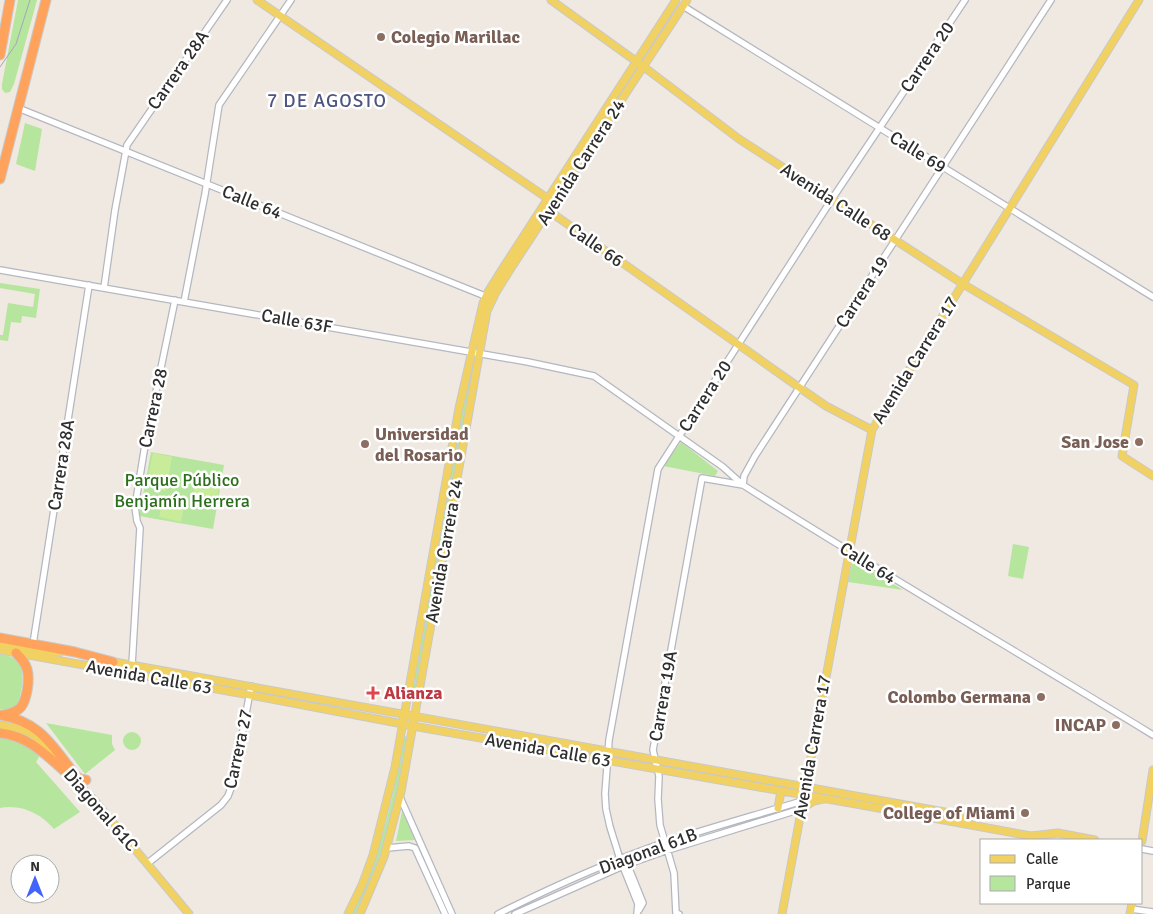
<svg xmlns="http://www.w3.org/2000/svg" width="1153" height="914" viewBox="0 0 1153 914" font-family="Signika,sans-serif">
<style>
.green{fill:#b6e59e}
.pitch{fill:#c9ec9a}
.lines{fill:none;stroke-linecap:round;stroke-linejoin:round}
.minor-casing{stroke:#b4b7c1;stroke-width:8}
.major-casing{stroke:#c9c9c9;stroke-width:9}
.highway-casing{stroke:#c9c9c9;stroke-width:11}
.minor{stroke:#fff;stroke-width:5.5}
.major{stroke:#f2d163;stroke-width:7}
.highway{stroke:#ffa35c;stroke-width:9}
.rail{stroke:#a3a6b8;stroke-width:1}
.education-dot{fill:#8d6e63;stroke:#fff;stroke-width:2}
.health-dot{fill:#e0444e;stroke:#fff;stroke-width:2}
.labels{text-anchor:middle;stroke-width:5;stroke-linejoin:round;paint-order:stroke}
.education-label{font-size:18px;font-weight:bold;fill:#785e54;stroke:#fff;text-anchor:end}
.street-label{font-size:18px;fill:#2e2e2e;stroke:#fff}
.park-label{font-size:18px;fill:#2c6e1b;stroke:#fff}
.health-label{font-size:18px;font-weight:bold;fill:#be3a42;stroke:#fff;text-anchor:start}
.neighbourhood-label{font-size:19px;letter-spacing:1px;fill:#4d5680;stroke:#fff}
</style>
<rect width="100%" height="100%" fill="#efe9e1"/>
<!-- green -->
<path class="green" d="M18 0H37L14 84 10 92 5 93 2 89V84Z
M25 123 42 129 35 171 16 164Z
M0 283 40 289 36 318 22 316 21 323 11 322 8 341 0 340V335H3L8 303 33 307 35 294 0 288Z
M472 358 476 359 414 700H411L415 679V666Z
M681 442 718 471 715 476 663 466Z
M151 452 224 465 213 529 139 516Z
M1013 544 1029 547 1023 579 1008 576Z
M853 559 903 590 848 582Z
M0 654C23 657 25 672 21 691 20 696 19 703 15 706 11 709 5 710 0 709Z
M46 723 112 735V744L115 750 85 774Z
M123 741a9 9 0 1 1 18 0a9 9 0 1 1-18 0Z
M0 735 16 740 38 753 39 757 36 762 80 812 54 829C40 813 21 804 0 808Z
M404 736 409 737C399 796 384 855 359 909L356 914H351C380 859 394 797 404 736Z
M402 811 415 840 396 841Z"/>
<!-- pitch -->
<path class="pitch" d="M153 453 172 457 166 491 146 487Z
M196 479 219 484 216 503 192 499Z
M163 498 185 502 181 522 159 517Z"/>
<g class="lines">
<!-- minor casing -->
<g class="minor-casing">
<path id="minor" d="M683 6 1153 297
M18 108 485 296
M0 270 528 362 594 376 723 467 743 485C878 571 1016 651 1153 735
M104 288 115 210 127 145 227 0
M184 302 205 194 219 105 291 0
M743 485 744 476 755 456 1051 0
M33 644 89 285
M132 665 140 528 137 521 135 507 145 445 175 300
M400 797 452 914
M387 848 409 846 415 848 445 914
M1142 849 1153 851
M626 861 643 903 639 910
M148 863 221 805 228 796 234 780 251 686
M1131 909 1153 912
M498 914C552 887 607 862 663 843 709 828 756 815 802 801
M515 914 623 866 665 851 801 809
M637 914 638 904 620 859 610 827 606 809 605 794 609 740 658 469 832 199 965 0
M679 914 676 913 674 873 660 825 658 799 659 776 653 750 702 478 743 485"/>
</g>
<!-- major casing -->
<g class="major-casing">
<path id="major" d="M257 0 550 200
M551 0 644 67 739 139 963 284 1134 385 1122 456 1153 476
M549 211 800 388 826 406 872 430
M0 644 59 653
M0 650 250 695 424 728 873 807 1031 836 1058 833 1095 840
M109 661 961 815 965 822 970 824
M0 725C33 729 38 737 58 762
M68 774 94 800 189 914
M778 808 781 791
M801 809 814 801 823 799
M1142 841 1153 770
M348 914 362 885 373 855 395 767 459 408 483 303 488 292 503 268 676 0
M360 914 384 857 401 792 487 311 495 294 513 265 687 0
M782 914 872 430 1139 0
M1130 914 1132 903"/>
</g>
<!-- highway casing -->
<g class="highway-casing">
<path id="highway" d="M0 55 10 0
M0 179 46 0
M0 638 75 652 113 662
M0 715C41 722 52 746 76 776L80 779 86 780
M3 715C9 714 16 713 21 707 27 699 30 679 27 669 25 662 20 657 16 653
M0 733C30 736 49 758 71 777"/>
</g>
<!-- minor -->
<use href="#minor" class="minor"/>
<!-- major -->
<use href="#major" class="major"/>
<!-- highway -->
<use href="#highway" class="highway"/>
<!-- rail -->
<path class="rail" d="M0 67 16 44 30 0"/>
</g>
<!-- markers -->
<g class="education-dot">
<circle cx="381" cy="37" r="5"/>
<circle cx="1139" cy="442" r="5"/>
<circle cx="365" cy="444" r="5"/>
<circle cx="1041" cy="697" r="5"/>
<circle cx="1116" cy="725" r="5"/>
<circle cx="1025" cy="813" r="5"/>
</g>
<path class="health-dot" d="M370.5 685.5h5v5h5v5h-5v5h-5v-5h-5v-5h5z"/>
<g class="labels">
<!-- education labels -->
<g class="education-label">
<text x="391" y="43" text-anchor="start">Colegio Marillac</text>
<text x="375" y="440" text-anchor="start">Universidad<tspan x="375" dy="21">del Rosario</tspan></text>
<text x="1129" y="448">San Jose</text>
<text x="1031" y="703">Colombo Germana</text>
<text x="1106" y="731">INCAP</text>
<text x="1015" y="819">College of Miami</text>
</g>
<!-- street labels -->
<g class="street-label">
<text transform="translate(927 57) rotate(-56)" y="6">Carrera 20</text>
<text transform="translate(178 70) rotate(-55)" y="6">Carrera 28A</text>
<text transform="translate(918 152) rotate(32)" y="6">Calle 69</text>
<text transform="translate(581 162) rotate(-57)" y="6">Avenida Carrera 24</text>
<text transform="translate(252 202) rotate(22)" y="6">Calle 64</text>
<text transform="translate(836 202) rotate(33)" y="6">Avenida Calle 68</text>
<text transform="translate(596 245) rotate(35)" y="6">Calle 66</text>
<text transform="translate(862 292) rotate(-57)" y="6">Carrera 19</text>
<text transform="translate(297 321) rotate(10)" y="6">Calle 63F</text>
<text transform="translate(915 360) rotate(-58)" y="6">Avenida Carrera 17</text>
<text transform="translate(705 396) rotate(-57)" y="6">Carrera 20</text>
<text transform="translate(153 408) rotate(-78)" y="6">Carrera 28</text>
<text transform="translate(61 465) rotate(-81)" y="6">Carrera 28A</text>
<text transform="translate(444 551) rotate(-80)" y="6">Avenida Carrera 24</text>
<text transform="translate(868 563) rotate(32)" y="6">Calle 64</text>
<text transform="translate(149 677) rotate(10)" y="6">Avenida Calle 63</text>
<text transform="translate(663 696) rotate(-80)" y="6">Carrera 19A</text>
<text transform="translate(812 747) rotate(-80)" y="6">Avenida Carrera 17</text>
<text transform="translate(238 749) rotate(-78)" y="6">Carrera 27</text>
<text transform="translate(548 750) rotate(10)" y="6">Avenida Calle 63</text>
<text transform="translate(101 810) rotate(49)" y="6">Diagonal 61C</text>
<text transform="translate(648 851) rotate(-20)" y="6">Diagonal 61B</text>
</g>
<!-- park labels -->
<g class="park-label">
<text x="182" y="486">Parque Público<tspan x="182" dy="21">Benjamín Herrera</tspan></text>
</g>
<!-- health labels -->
<g class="health-label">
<text x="384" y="699">Alianza</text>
</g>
<!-- neighbourhood labels -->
<g class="neighbourhood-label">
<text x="327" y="107">7 DE AGOSTO</text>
</g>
</g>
<!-- legend -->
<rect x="980" y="839" width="162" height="65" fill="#ffffff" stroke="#ababab"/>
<rect x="990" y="855" width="25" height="8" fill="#f2d163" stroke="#ababab"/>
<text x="1026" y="864" font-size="15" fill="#2e2e2e">Calle</text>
<rect x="990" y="876" width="25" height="15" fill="#b6e59e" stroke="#ababab"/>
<text x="1026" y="889" font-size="15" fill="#2e2e2e">Parque</text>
<!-- north arrow -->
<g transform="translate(35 879)"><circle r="24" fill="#ffffff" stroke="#ababab"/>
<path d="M0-4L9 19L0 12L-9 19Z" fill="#4264fb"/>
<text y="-8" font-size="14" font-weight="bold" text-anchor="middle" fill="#2e2e2e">N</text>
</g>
</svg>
